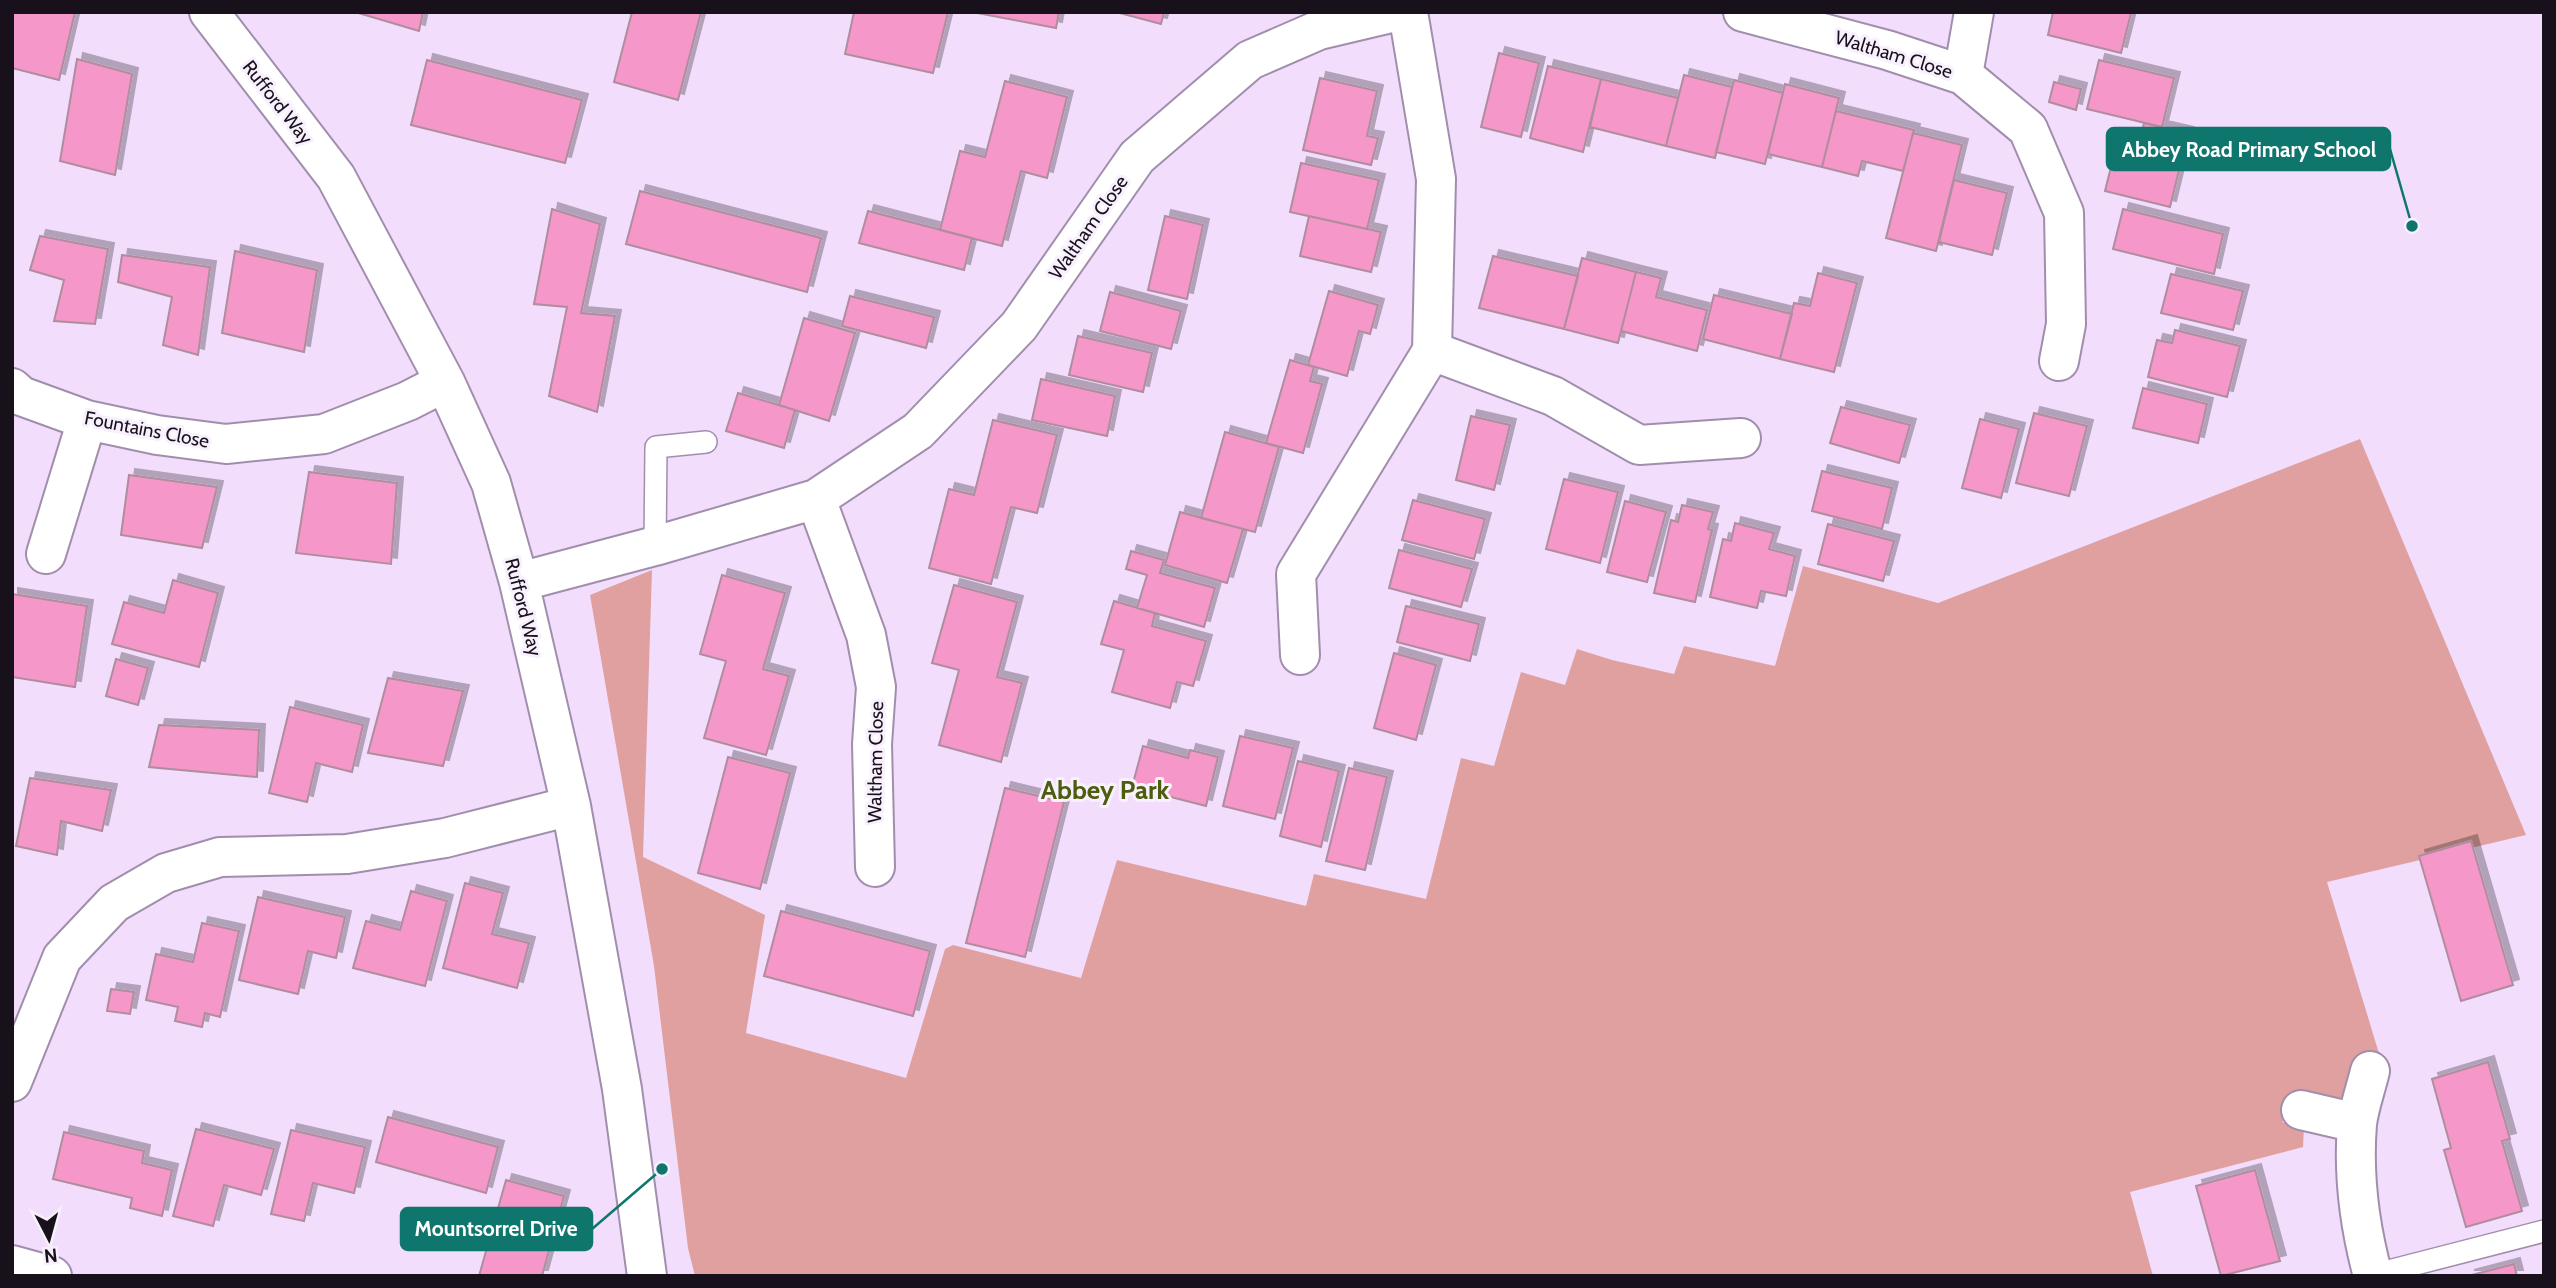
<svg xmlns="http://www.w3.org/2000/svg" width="2556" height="1288" viewBox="0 0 2556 1288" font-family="Cabin,sans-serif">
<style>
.green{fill:#e0a09f}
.building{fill:#f597c9;stroke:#b08d9e;stroke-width:2;filter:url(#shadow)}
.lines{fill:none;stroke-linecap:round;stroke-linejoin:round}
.lane-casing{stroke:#a18eac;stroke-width:24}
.street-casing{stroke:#a18eac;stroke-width:42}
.lane{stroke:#fff;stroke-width:21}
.street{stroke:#fff;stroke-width:38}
.labels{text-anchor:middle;stroke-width:6;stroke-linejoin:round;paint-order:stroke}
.street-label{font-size:19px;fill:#18111c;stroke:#f8f0fd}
.district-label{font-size:26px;font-weight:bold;fill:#4d5c0e;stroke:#f8f0fd}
.leader{fill:none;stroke:#0f766e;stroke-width:2.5}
.callout-dot{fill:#0f766e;stroke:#f8f0fd;stroke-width:2.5}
.callout{fill:#0f766e;stroke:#0f766e;stroke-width:2.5}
.callout-label{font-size:21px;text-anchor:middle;font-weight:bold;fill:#fff}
</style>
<defs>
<filter id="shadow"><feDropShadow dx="6" dy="-6" stdDeviation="0" flood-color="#0004"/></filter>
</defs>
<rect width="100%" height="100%" fill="#f2ddfd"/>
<!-- green -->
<path class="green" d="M2360 439 2526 835 2327 882 2384 1070 2360 1064 2342 1098 2305 1097 2282 1122 2304 1127 2303 1147 2130 1192 2153 1276H695L688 1248 654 966 590 595 652 570 643 857 765 915 746 1033 906 1078 945 949 953 945 1081 978 1117 860 1306 906 1314 874 1426 899 1461 758 1494 766 1521 672 1565 685 1577 649 1612 660 1674 674 1684 646 1775 666 1803 566 1938 603Z"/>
<!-- building -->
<path class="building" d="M12 12H75L59 80 12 68Z
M355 12H423L419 31Z
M632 12H701L678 100 614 82Z
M854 12H948L933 73 845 54Z
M972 12H1059L1056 28Z
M1116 12H1164L1161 24Z
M2053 12 2131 13 2121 53 2048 35Z
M1499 53 1539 63 1521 137 1481 127Z
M77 59 132 74 115 175 60 161Z
M427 60 582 100 565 163 411 125Z
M2099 60 2174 78 2162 127 2087 109Z
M1548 66 1601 79 1583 152 1530 138Z
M1684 75 1732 87 1715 158 1666 146Z
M1320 78 1377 91 1367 136 1378 138 1371 165 1303 150Z
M1601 79 1678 98 1666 146 1590 127Z
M1734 80 1783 93 1765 164 1716 152Z
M1005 81 1067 97 1047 178 1021 171 1002 246 940 230 960 151 985 157Z
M2054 82 2081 89 2076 110 2049 102Z
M1785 84 1839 98 1822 167 1768 154Z
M1836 111 1914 130 1903 171 1862 161 1858 176 1822 167Z
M2144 123 2188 133 2170 207 2105 191 2118 139 2139 145Z
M1913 133 1962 145 1936 251 1886 238Z
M1301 163 1379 180 1367 229 1290 212Z
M1954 180 2007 193 1992 255 1939 242Z
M640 191 821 238 807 292 626 244Z
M552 209 600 224 581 313 615 316 597 412 549 396 567 307 534 304Z
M2123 209 2223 234 2214 274 2113 249Z
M868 211 972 238 964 270 859 243Z
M1165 216 1203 225 1187 299 1148 290Z
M1309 216 1381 232 1371 272 1300 256Z
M40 236 108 249 95 324 54 321 64 280 30 270Z
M235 251 317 270 304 352 222 333Z
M122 255 210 267 198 355 163 345 172 297 118 282Z
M1493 256 1578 276 1564 329 1479 308Z
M1582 258 1636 272 1618 343 1564 329Z
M1636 272 1661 278 1656 297 1707 310 1697 351 1621 331Z
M1818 273 1857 283 1834 372 1780 359 1794 303 1810 306Z
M2171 274 2243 291 2233 330 2161 313Z
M1329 291 1378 305 1370 334 1359 331 1347 376 1308 365Z
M1110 292 1181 311 1171 349 1100 331Z
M1714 295 1792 314 1780 359 1703 339Z
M850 296 934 317 926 348 842 326Z
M804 318 855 333 829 421 779 405Z
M2175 330 2240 346 2227 397 2148 377 2157 340 2172 343Z
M1078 336 1152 353 1143 392 1069 375Z
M1290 360 1314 367 1310 381 1322 384 1303 453 1266 443Z
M1041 379 1115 396 1107 436 1032 420Z
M2143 388 2207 404 2198 443 2133 428Z
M738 393 795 410 784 448 726 431Z
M1841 407 1910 425 1899 463 1830 443Z
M2034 413 2087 426 2069 496 2016 483Z
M1471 416 1510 425 1494 490 1456 480Z
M1980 419 2019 429 2001 498 1962 488Z
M993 420 1057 435 1037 513 1011 507 991 584 929 568 949 489 974 495Z
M1225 432 1279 447 1255 532 1201 518Z
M1822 471 1892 488 1882 529 1812 511Z
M309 472 397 483 391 564 296 553Z
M129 475 217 487 202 548 121 535Z
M1564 479 1618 492 1600 563 1546 549Z
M1413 500 1485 519 1474 559 1402 540Z
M1625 501 1666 512 1647 582 1607 572Z
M1682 505 1713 512 1708 529 1712 530 1695 602 1654 593 1671 520 1678 522Z
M1180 512 1243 529 1227 583 1165 565Z
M1735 523 1774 533 1769 549 1795 556 1786 596 1761 591 1757 608 1710 597 1723 539 1731 541Z
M1828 524 1894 541 1883 581 1818 564Z
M1399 550 1472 569 1461 607 1389 588Z
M1131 551 1164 560 1160 573 1215 588 1204 627 1137 608 1147 575 1126 569Z
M722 575 785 593 763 669 789 676 766 755 704 738 726 661 700 654Z
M173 580 218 593 199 667 112 644 124 602 164 613Z
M954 585 1017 602 997 677 1022 683 1001 762 939 745 959 670 932 663Z
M12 594 87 606 75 687 12 677Z
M1114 601 1155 613 1152 626 1206 641 1193 686 1177 682 1170 708 1112 692 1124 650 1101 644Z
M1406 606 1479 624 1470 661 1397 642Z
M1394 653 1436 665 1416 740 1374 728Z
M116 659 148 668 138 705 106 696Z
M388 678 463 691 443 766 368 753Z
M290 707 363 725 352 772 316 763 307 802 269 793Z
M159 725 259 730 257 777 149 767Z
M1240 736 1293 748 1275 819 1223 806Z
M1143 746 1188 758 1190 750 1218 757 1206 806 1132 787Z
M728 757 790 773 760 889 698 873Z
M1298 761 1339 771 1321 847 1280 836Z
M1349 768 1387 777 1365 870 1326 861Z
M30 778 111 790 102 831 61 821 57 855 16 846Z
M1005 788 1064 802 1025 957 966 943Z
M2471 841 2513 985 2461 1001 2419 856Z
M465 883 503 893 492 934 529 943 517 988 443 968Z
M411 891 447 901 425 986 353 968 366 921 400 930Z
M258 897 345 917 336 958 308 951 298 994 239 980Z
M781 911 930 951 913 1016 764 976Z
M202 923 239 931 220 1017 205 1013 202 1027 175 1021 178 1007 146 1000 156 954 193 962Z
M111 989 134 992 130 1014 107 1011Z
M2488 1062 2510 1139 2502 1141 2522 1211 2466 1227 2444 1150 2451 1148 2432 1079Z
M388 1117 498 1147 486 1193 376 1162Z
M196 1129 274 1149 261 1195 224 1185 213 1226 173 1216Z
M291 1130 365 1147 354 1193 313 1183 304 1221 271 1214Z
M64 1132 144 1151 142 1163 172 1170 162 1216 130 1208 132 1198 53 1179Z
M2255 1170 2280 1261 2221 1276 2196 1186Z
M506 1180 564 1196 542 1276H479Z
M2514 1264 2517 1276H2468Z"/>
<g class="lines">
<!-- lane casing -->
<g class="lane-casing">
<path id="lane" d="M655 546 656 447 706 442
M2373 1275 2544 1231"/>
</g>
<!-- street casing -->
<g class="street-casing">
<path id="street" d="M209 12 336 177 445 382 491 483 519 582 571 806 622 1089 647 1276
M1743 12 1887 50 1963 75 2028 129 2064 213 2066 324 2059 361
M1963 75 1974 12
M1432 351 1553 396 1639 445 1741 438
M12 388 21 396 87 420 157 435 226 444 324 434 408 401 445 382
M816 499 866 635 876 687 872 744 875 867
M46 554 87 420
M519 582 655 546 816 499 918 431 1019 326 1137 157 1250 60 1319 30 1395 12
M1300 655 1296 574 1432 351 1436 179 1408 12
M2370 1071C2366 1088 2359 1107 2357 1124 2353 1174 2360 1228 2373 1276
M12 1082 62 958 114 903 166 873 220 857 347 854 445 838 571 806
M2301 1110 2357 1123
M12 1265 52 1276"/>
</g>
<!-- lane -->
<use href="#lane" class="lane"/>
<!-- street -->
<use href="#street" class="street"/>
</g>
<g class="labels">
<!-- street labels -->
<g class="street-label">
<text transform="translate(1894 54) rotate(17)" y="7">Waltham Close</text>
<text transform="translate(278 102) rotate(52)" y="7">Rufford Way</text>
<text transform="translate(1088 227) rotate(-55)" y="7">Waltham Close</text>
<text transform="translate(147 429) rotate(11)" y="7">Fountains Close</text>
<text transform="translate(524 607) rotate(76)" y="7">Rufford Way</text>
<text transform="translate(875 762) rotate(-89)" y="7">Waltham Close</text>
</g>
<!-- district labels -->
<g class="district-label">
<text x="1105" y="799">Abbey Park</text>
</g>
</g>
<!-- callouts -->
<path class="leader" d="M2412 226L2390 149M662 1169L592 1229"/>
<g class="callout-dot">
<circle cx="2412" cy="226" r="7"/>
<circle cx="662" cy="1169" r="7"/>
</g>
<g class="callout">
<rect x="2107" y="128" width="283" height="42" rx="7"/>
<rect x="401" y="1208" width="191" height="42" rx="7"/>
</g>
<g class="callout-label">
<text x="2249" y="157">Abbey Road Primary School</text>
<text x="496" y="1236">Mountsorrel Drive</text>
</g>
<!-- border -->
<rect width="2556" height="1288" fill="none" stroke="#18111c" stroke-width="28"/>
<!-- north arrow -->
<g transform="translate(49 1239) rotate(174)" stroke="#f8f0fd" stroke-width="5" paint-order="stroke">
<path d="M0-5L12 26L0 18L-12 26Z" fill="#18111c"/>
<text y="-10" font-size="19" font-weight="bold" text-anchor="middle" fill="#18111c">N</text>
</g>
</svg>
